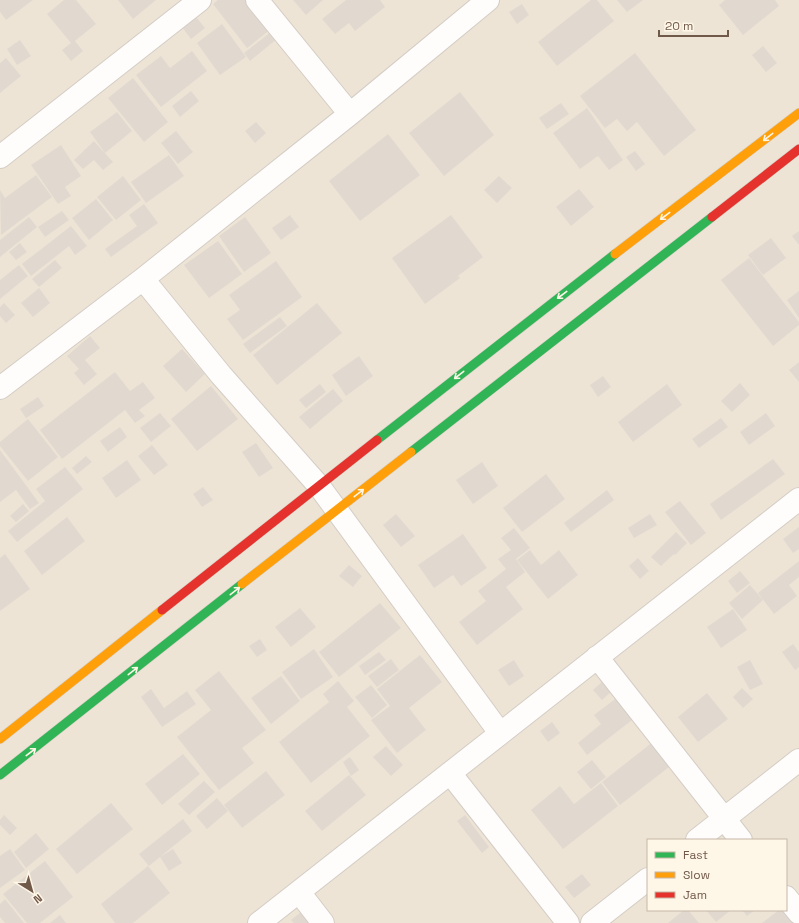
<svg xmlns="http://www.w3.org/2000/svg" width="799" height="923" viewBox="0 0 799 923" font-family="'Space Grotesk',sans-serif">
<style>
.residential{fill:#eee4d5;fill-rule:evenodd}
.building{fill:#e1d9d0}
.lines{fill:none;stroke-linecap:round;stroke-linejoin:round}
.street-casing{stroke:#d3cdc5;stroke-width:24}
.fast-casing{stroke:#d4cdc4;stroke-width:10}
.slow-casing{stroke:#d4cdc4;stroke-width:10}
.jam-casing{stroke:#d4cdc4;stroke-width:10}
.street{stroke:#fefdfc;stroke-width:22}
.fast{stroke:#30b455;stroke-width:9}
.slow{stroke:#ff9f0a;stroke-width:9}
.jam{stroke:#e5322d;stroke-width:9}
.oneway{stroke:#fef6e7}
</style>
<rect width="100%" height="100%" fill="#f5f1e8"/>
<!-- residential -->
<path class="residential" d="M0 0H799V923H0ZM648 840H786V910H648Z"/>
<!-- building -->
<path class="building" d="M0 0H33L6 20 0 12Z
M64 0H76L96 24 75 41 83 51 71 61 62 50 71 43 47 14Z
M118 0H156L133 19Z
M218 0H248L271 29 247 48 213 4Z
M293 0H323L306 15Z
M346 0H380L385 7 355 31 349 23 335 34 322 19Z
M591 0H597L614 21 557 66 538 42Z
M617 0H643L627 12Z
M725 0H775L779 6 743 35 719 5Z
M522 4 529 15 517 24 509 12Z
M192 12 205 28 191 39 179 23Z
M222 24 246 57 220 75 197 43Z
M272 31 278 38 250 61 244 53Z
M20 40 31 56 17 65 7 49Z
M763 46 777 63 766 72 752 55Z
M192 51 207 71 161 107 136 75 161 56 170 68Z
M635 53 696 130 664 156 637 122 627 131 617 119 605 128 580 96Z
M6 58 21 76 0 93V63Z
M133 78 168 122 144 142 108 98Z
M191 91 199 101 180 117 172 106Z
M460 92 494 135 444 176 409 133Z
M561 103 569 114 547 129 539 118Z
M587 108 623 160 609 170 598 156 580 169 553 133Z
M117 112 132 131 105 153 90 132Z
M256 122 266 133 255 143 245 131Z
M176 131 193 152 178 164 161 143Z
M388 134 420 175 360 221 329 181Z
M94 141 113 162 103 170 94 160 83 169 74 160Z
M61 145 81 176 65 187 71 196 58 204 31 165Z
M635 151 645 164 636 171 626 157Z
M169 155 184 176 146 203 131 182Z
M36 175 52 197 1 235 0 190 5 198Z
M123 176 141 200 116 220 97 197Z
M499 176 512 188 497 203 484 190Z
M579 189 594 207 571 226 556 207Z
M96 199 113 220 89 240 72 218Z
M144 204 158 223 111 257 105 249 137 226 129 215Z
M62 211 69 220 45 237 38 227Z
M290 215 299 227 281 240 272 228Z
M451 215 483 257 458 276 460 278 425 304 392 258Z
M29 217 37 227 0 257V240Z
M245 217 271 253 244 272 219 236Z
M71 226 87 246 75 255 69 246 31 276 22 264Z
M799 231V245L792 236Z
M771 238 786 258 763 275 748 255Z
M218 241 242 274 209 298 184 265Z
M20 243 27 252 16 260 9 252Z
M749 258 799 322V325L773 346 721 280Z
M55 260 62 268 39 287 32 279Z
M276 261 302 297 243 340 227 319 240 310 229 295Z
M19 265 28 276 0 299V280Z
M39 288 50 303 33 317 21 303Z
M799 291V318L787 300Z
M4 303 15 315 6 323 0 316V307Z
M317 303 342 333 277 385 253 355Z
M280 317 287 326 250 353 243 344Z
M90 336 100 348 85 360 97 374 84 385 74 373 79 369 67 356Z
M182 349 205 374 186 392 163 366Z
M359 356 373 376 346 396 332 375Z
M799 362V382L789 370Z
M115 372 130 391 143 382 155 398 139 410 145 416 135 423 125 410 62 459 40 430Z
M603 376 611 387 598 397 590 385Z
M740 383 750 395 732 412 721 401Z
M320 384 326 392 306 408 299 400Z
M667 384 682 405 633 442 618 422Z
M211 386 238 419 197 451 171 419Z
M333 389 343 401 310 429 299 417Z
M38 397 44 406 26 418 20 409Z
M160 413 171 426 151 442 140 428Z
M766 413 775 426 749 445 740 432Z
M721 418 728 427 699 448 692 439Z
M28 419 58 457 28 481 0 446V442Z
M120 427 127 437 108 452 100 441Z
M256 443 273 468 259 477 242 452Z
M152 445 168 465 154 475 138 456Z
M0 450 39 503 30 509 16 490 0 502Z
M86 456 92 462 77 474 72 468Z
M773 459 785 474 721 520 710 504Z
M127 460 141 480 116 498 102 478Z
M482 462 498 486 473 504 456 480Z
M65 467 83 489 17 542 8 531 45 501 36 489Z
M546 474 565 499 522 532 503 508Z
M203 487 213 500 202 507 193 494Z
M607 490 614 500 571 532 564 523Z
M680 501 706 533 691 545 665 512Z
M23 504 29 511 16 522 10 516Z
M396 514 415 536 401 547 383 525Z
M650 514 657 525 634 538 628 528Z
M67 517 85 541 42 575 24 551Z
M799 527V549L793 553 783 539Z
M514 528 530 548 516 559 525 572 506 587 523 609 477 645 459 622 486 601 478 591 506 569 498 559 511 550 501 538Z
M676 532 687 543 675 555 674 554 661 566 651 557Z
M463 534 487 568 461 586 453 575 434 588 418 565Z
M530 550 541 565 559 550 578 575 548 599 517 560Z
M5 554 30 589 0 611V558Z
M638 558 649 571 640 579 629 566Z
M799 561V577L789 585 797 596 774 614 758 593Z
M349 565 362 576 353 587 339 576Z
M740 571 750 583 737 593 728 581Z
M750 585 763 600 742 619 729 603Z
M380 603 401 628 339 677 319 652Z
M300 608 316 627 291 647 275 627Z
M733 609 747 630 721 648 707 627Z
M260 639 267 650 257 657 249 646Z
M793 644 799 652V667L795 670 782 652Z
M314 649 333 677 301 699 282 672Z
M379 652 386 660 365 675 359 666Z
M420 655 442 682 409 708 426 730 397 753 371 720 390 706 377 689Z
M391 659 399 670 377 687 368 676Z
M514 660 524 676 509 686 498 670Z
M750 660 763 684 750 690 737 667Z
M219 671 266 730 242 748 254 763 219 790 177 737 211 710 195 690Z
M281 676 300 701 271 724 251 698Z
M604 680 613 690 602 700 593 690Z
M338 681 354 701 347 707 370 736 311 783 279 742 329 702 323 694Z
M371 685 387 705 372 718 355 697Z
M742 688 753 699 743 708 733 697Z
M151 689 164 708 187 691 196 704 162 727 141 697Z
M707 693 728 719 698 742 678 717Z
M619 696 636 717 587 755 578 743 601 724 594 715Z
M552 722 560 733 548 742 540 731Z
M654 741 673 764 620 805 602 782Z
M386 746 403 765 391 776 373 757Z
M183 754 200 774 162 805 145 784Z
M350 757 359 770 351 776 343 762Z
M592 760 606 777 591 789 577 772Z
M266 771 285 795 242 828 224 805Z
M349 775 366 795 322 831 305 811Z
M204 781 215 792 189 815 178 804Z
M601 783 618 806 563 849 531 810 560 786 574 804Z
M217 798 228 811 207 829 196 816Z
M111 803 133 829 77 874 56 849Z
M4 815 17 828 10 835 0 825V820Z
M465 815 489 847 482 853 457 821Z
M183 819 192 831 149 866 139 854Z
M36 833 49 849 26 868 14 852Z
M10 849 25 870 0 888V856Z
M173 849 182 863 169 871 160 857Z
M45 861 73 897 40 923H27L3 894Z
M148 866 170 893 133 923H115L101 904Z
M582 874 591 885 574 898 565 887Z
M5 899 24 923H5L0 917V904Z
M305 909 311 923H294L291 920Z
M684 910H688L699 923H668Z
M706 910H731L716 922Z
M742 910H755L747 916Z
M779 910H787L797 923H762Z
M60 915 66 923H50Z"/>
<g class="lines">
<!-- street casing -->
<g class="street-casing">
<path id="street" d="M257 0 350 114
M0 157 200 0
M143 279 221 375 319 486 500 733
M0 388 143 279 350 114 488 0
M597 657 741 840
M450 773 568 923
M697 840 799 760
M299 892 323 923
M786 897 799 913
M259 923 799 499
M592 923 648 879"/>
</g>
<!-- fast casing -->
<g class="fast-casing">
<path id="fast" d="M377 440 615 254
M411 452 712 217
M0 775 242 584"/>
</g>
<!-- slow casing -->
<g class="slow-casing">
<path id="slow" d="M615 254 799 113
M242 584 411 452
M0 739 162 610"/>
</g>
<!-- jam casing -->
<g class="jam-casing">
<path id="jam" d="M712 217 799 149
M162 610 377 440"/>
</g>
<!-- street -->
<use href="#street" class="street"/>
<!-- fast -->
<use href="#fast" class="fast"/>
<!-- slow -->
<use href="#slow" class="slow"/>
<!-- jam -->
<use href="#jam" class="jam"/>
</g>
<!-- one-way arrows -->
<defs><path id="oneway-shaft" d="M-6 0H5M1.5-3L5.5 0L1.5 3" fill="none" stroke-width="1.6" stroke-linecap="round" stroke-linejoin="round"/></defs>
<g class="oneway">
<use href="#oneway-shaft" transform="translate(768 137) rotate(142)"/>
<use href="#oneway-shaft" transform="translate(665 216) rotate(143)"/>
<use href="#oneway-shaft" transform="translate(562 295) rotate(143)"/>
<use href="#oneway-shaft" transform="translate(459 375) rotate(142)"/>
<use href="#oneway-shaft" transform="translate(359 493) rotate(-38)"/>
<use href="#oneway-shaft" transform="translate(235 591) rotate(-38)"/>
<use href="#oneway-shaft" transform="translate(133 671) rotate(-38)"/>
<use href="#oneway-shaft" transform="translate(31 752) rotate(-37)"/>
</g>
<!-- legend -->
<rect x="647" y="839" width="140" height="72" fill="#fef6e7" stroke="#c6b7a8"/>
<rect x="655" y="852" width="20" height="6" fill="#30b455" stroke="#c6b7a8"/>
<text x="683" y="859" font-size="12" fill="#71594a">Fast</text>
<rect x="655" y="872" width="20" height="6" fill="#ff9f0a" stroke="#c6b7a8"/>
<text x="683" y="879" font-size="12" fill="#71594a">Slow</text>
<rect x="655" y="892" width="20" height="6" fill="#e5322d" stroke="#c6b7a8"/>
<text x="683" y="899" font-size="12" fill="#71594a">Jam</text>
<!-- north arrow -->
<g transform="translate(32 891) rotate(143)" stroke="#fef6e7" stroke-width="3" paint-order="stroke">
<path d="M0-3L7 15L0 10L-7 15Z" fill="#71594a"/>
<text y="-6" font-size="11" font-weight="bold" text-anchor="middle" fill="#71594a">N</text>
</g>
<!-- scale -->
<path d="M659 30v6h69v-6" fill="none" stroke="#71594a" stroke-width="2"/>
<text x="665" y="30" font-size="12" fill="#71594a" stroke="#fef6e7" stroke-width="3" paint-order="stroke">20 m</text>
</svg>
